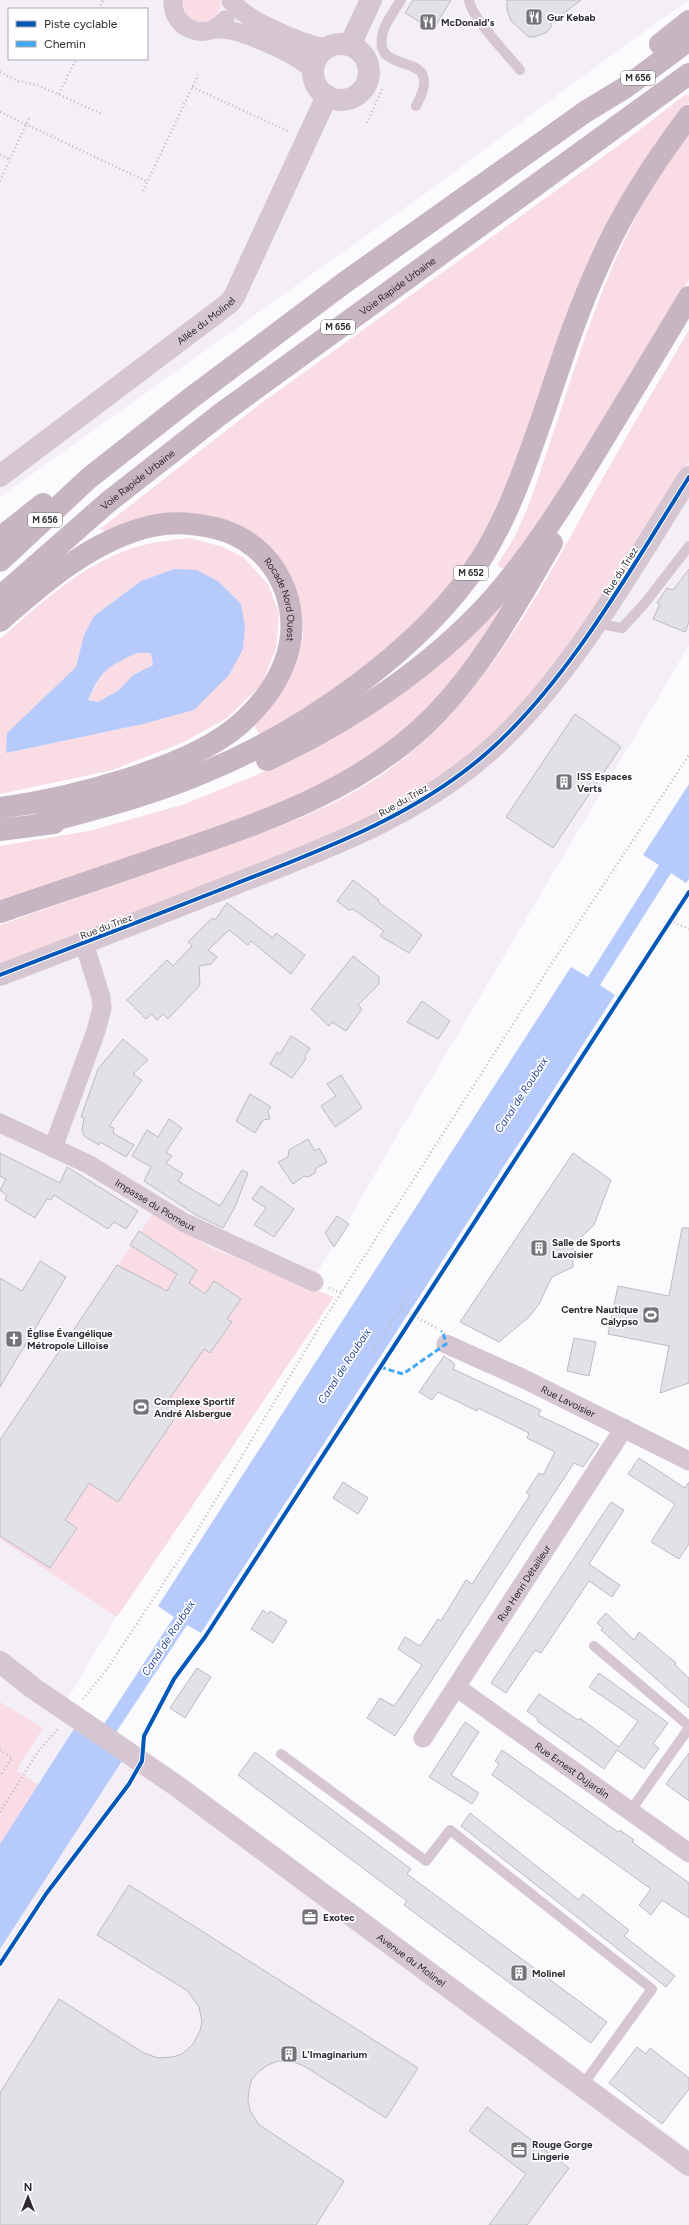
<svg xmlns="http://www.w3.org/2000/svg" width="689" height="2225" viewBox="0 0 689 2225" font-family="Figtree,sans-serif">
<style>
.built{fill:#f4eef7;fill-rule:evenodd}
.green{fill:#f9dce4;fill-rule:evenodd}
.water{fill:#b6cafc;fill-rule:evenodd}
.building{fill:#e2e1e7;stroke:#bcbbc0}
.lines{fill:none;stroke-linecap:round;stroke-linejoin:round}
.path{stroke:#c3b9c0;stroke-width:2.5;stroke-dasharray:1 3;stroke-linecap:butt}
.service{stroke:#d5c6d1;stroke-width:10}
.minor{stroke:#d5c6d1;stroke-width:19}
.tertiary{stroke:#d5c6d1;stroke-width:22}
.trunk{stroke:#c8b5c2;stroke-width:22}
.quiet{stroke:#3fa9f5;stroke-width:3;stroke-dasharray:6 3;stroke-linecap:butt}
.cycleway-casing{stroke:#fff;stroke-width:6}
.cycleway{stroke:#0057b8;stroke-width:4}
.labels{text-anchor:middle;stroke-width:3.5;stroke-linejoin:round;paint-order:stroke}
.shield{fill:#fff;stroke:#6d6a70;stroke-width:1}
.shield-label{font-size:9px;font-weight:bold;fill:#2f2a32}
.poi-label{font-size:10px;font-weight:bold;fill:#2f2a32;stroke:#fff;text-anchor:start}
.street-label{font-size:10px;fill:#2f2a32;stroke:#fff}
.water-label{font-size:11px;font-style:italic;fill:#304c9c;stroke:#fff}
</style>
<rect width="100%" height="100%" fill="#fbfafc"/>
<!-- built -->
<path class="built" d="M0 0H689L621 48 434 187 0 497ZM9 9H147V59H9Z
M689 442V645L413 1109 59 1714 158 1765 689 2149V2225H0V952L370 799 521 666Z"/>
<!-- green -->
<path class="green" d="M182 0H221C221 12 211 27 197 22 193 21 189 17 186 15Z
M686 94 689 96V102L650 155 492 524 459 576 400 639 342 686 261 736 253 724C293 686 319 636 292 582 289 576 286 568 282 563 270 549 251 538 237 526L105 532 100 529 259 405 633 135Z
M689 134V279L573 473 545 516 504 569 497 565 514 538 528 507C574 380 604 242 689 134Z
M689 330V460L593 612 531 694 477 750 417 791 345 830 0 967V925C65 902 130 879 195 856 260 834 326 813 383 774 480 707 542 589 597 488 627 435 658 383 689 330Z
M190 538 223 547 243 557 268 584 279 613 276 648 262 684 227 718 182 743 112 770 0 794V639C40 604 81 565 133 548 151 542 171 540 190 538ZM174 569 194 710 143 724 6 753 7 733 76 667 84 636 94 616 141 581Z
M514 592 486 641 408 731 356 768 283 805 0 905V846L89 831 182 805 259 774 344 729Z
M137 653H151L153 665 133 675 119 690 98 703 88 700C105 668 104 668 137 653Z
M154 1212 211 1248 334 1297 117 1617 0 1539V1440Z
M0 1702 43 1728 16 1771 50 1792 0 1868Z"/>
<!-- water -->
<path class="water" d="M174 569 197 570 219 582 241 604 245 627 243 649 229 675 194 710 143 724 6 753 7 733 76 667 84 635 94 616 141 581ZM137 653H151L153 665 133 675 119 690 98 702 88 700C102 669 107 667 137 653Z
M689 784V879L686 883 671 873 600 985 615 995 201 1633 187 1625 105 1749 122 1761 0 1949V1844L74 1729 93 1741 174 1617 158 1606 571 967 588 977 659 865 643 855Z"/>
<!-- building -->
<path class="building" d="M413 0H451L433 30 405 13Z
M507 0H581L550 24 552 26 546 33 533 37H529L511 21 507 10Z
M689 569V622L685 632 653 619 660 604 657 603 667 588 673 590Z
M575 714 621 747 553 848 506 817Z
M353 880 379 900 378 902 422 935 409 953 380 936 384 931 353 909 349 910 337 901Z
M227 903 273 938 276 933 305 955 291 974 251 941 248 945 229 930 208 950 217 957 211 964 199 966 200 985 168 1019 163 1014 157 1020 151 1014 146 1019 127 1000 167 960 173 966 192 946 188 942 212 918 215 920Z
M353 956 379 977V984L358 1005 362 1009 346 1031 332 1022 329 1026 311 1009Z
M422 1001 450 1021 438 1039 407 1022Z
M291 1036 310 1048 305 1056 306 1059 292 1078 270 1064 277 1052 280 1054Z
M123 1039 148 1060 133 1074 142 1080 109 1126 114 1128 113 1133 134 1145 126 1157 100 1142 99 1145 84 1136 82 1130 84 1118 81 1117 98 1069Z
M341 1075 362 1108 335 1127 321 1106 336 1096 327 1084Z
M250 1094 271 1107 268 1111 270 1119 263 1120 255 1133 236 1121Z
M169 1119 182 1128 166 1152 172 1156 166 1163 183 1174 178 1181 220 1206 242 1170 248 1173 235 1207 223 1228 196 1215 144 1181 151 1167 132 1156 147 1130 158 1137Z
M308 1139 315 1151 319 1148 327 1162 316 1168 315 1173 308 1177 304 1176 293 1184 278 1162 288 1157 289 1150Z
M0 1153 60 1183 67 1167 138 1211 126 1229 114 1222 108 1229 54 1195 51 1200 47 1199 35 1218 5 1200 7 1195 0 1190 6 1179 0 1176Z
M573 1153 611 1180 594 1225 573 1245V1267L552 1277 539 1304 529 1317 499 1342 460 1322Z
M261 1186 294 1209 274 1237 254 1225 266 1208 252 1199Z
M337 1216 349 1224 334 1247 325 1233Z
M682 1228H689V1383L660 1393 669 1346 608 1334 618 1286 669 1296Z
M139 1231 197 1270 189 1283 205 1294 214 1281 241 1299 227 1319 232 1322 210 1353 204 1349 168 1401 181 1409 118 1502 89 1483 65 1520 77 1528 50 1568 0 1536V1440L117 1265 167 1291 177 1274 130 1245Z
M40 1261 66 1277 0 1387V1278L22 1291Z
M574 1338 596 1342 589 1376 567 1371Z
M444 1356 455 1364 453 1369 541 1410 538 1415 599 1444 583 1467 574 1463 395 1736 367 1718 380 1698 394 1706 422 1665 398 1649 405 1637 420 1646 438 1619 441 1621 466 1580 472 1584 530 1495 526 1493 539 1473 543 1475 555 1452 527 1438 529 1433 478 1408 477 1411 438 1392 432 1400 419 1392Z
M639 1458 685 1488 689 1482V1544L679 1559 651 1542 675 1504 628 1474Z
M343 1482 368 1498 358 1514 333 1498Z
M611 1502 624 1510 589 1564 620 1585 612 1597 589 1581 541 1653 535 1650 506 1693 491 1683Z
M263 1610 268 1614 270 1611 287 1621 273 1643 251 1629Z
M606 1613 634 1640 639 1632 676 1663 675 1665 689 1678V1708L601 1630 603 1628 597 1623Z
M197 1668 211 1677 185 1718 170 1708Z
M599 1673 668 1723 653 1744 659 1748 644 1769 617 1750 604 1769 537 1721 538 1719 527 1711 539 1694 578 1720 580 1718 619 1747 638 1721 589 1687Z
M465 1722 479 1732 451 1775 479 1793 472 1804 429 1777Z
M502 1750 618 1832 620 1830 634 1840 632 1842 689 1883V1918L662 1900 651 1915 639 1905 651 1889 492 1775 499 1764 495 1761Z
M255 1752 411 1869 407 1874 607 2022 591 2043 404 1905 407 1901 238 1775Z
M689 1753V1801L666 1784Z
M470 1813 579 1900 583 1894 629 1930 624 1936 675 1976 666 1987 461 1826Z
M129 1885 418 2068 386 2118 304 2066 294 2062 278 2061 268 2065 259 2071 252 2079 249 2089 248 2100 250 2110 258 2124 344 2181 316 2225H0V2093L59 1999 144 2053 158 2058 173 2057 182 2054 193 2044 200 2031 202 2021 199 2007 188 1991 97 1935Z
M637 2047 646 2054 650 2048 689 2078V2089L662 2124 609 2083Z
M487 2107 569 2168 527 2225H489L526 2174 469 2131Z"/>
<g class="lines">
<!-- path -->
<path class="path" d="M99 9 103 0
M0 72 18 81 37 85 102 114
M192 87 290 132
M59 94 76 59
M0 112 148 182
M367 123 382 89
M0 155 10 159
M0 181 29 118
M143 191 198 75
M670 921 689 929
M329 1288 341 1293
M400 1308 438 1329
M371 1353 411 1291
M83 1699 107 1669 188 1546 320 1326 550 966 689 755
M0 1750 12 1758 0 1776
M0 1812 39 1750 59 1728"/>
<!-- service -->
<path class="service" d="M401 0C395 9 388 19 384 29 366 82 450 44 416 106
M469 0C471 17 508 55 520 70
M595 623 622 628 645 603 689 546
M594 1646 689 1726
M281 1754 426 1861 450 1830 652 1989 582 2086
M631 1810 689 1728"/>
<!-- minor -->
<g class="minor">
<path d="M173 0C171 29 207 43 225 20"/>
<path d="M231 1C247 21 300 43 325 48"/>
<path d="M216 29C238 27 297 54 313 70"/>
<path id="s1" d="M0 1123 88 1164 185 1223 314 1282"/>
<path d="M53 1148 96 1031 102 1008 101 997 84 943"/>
<path id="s2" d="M446 1344 522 1378 689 1461"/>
<path id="s3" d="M456 1687 689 1853"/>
<path id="s4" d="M423 1738 624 1428"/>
</g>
<!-- tertiary -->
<g class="tertiary">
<circle cx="341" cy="72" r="28"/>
<path d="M350 45 371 0"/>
<path id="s5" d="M0 476 228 304 234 297 327 96"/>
<path d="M0 975C78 945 157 915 235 884 324 849 416 816 489 751 570 679 631 568 689 477"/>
<path id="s6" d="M0 1662 33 1688 174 1784 689 2165"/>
</g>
<!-- trunk -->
<g class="trunk">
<path d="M660 44 689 21"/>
<path d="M0 538 43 504"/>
<path d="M0 561 89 478 191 398 344 283 585 112 626 87 689 40"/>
<path id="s7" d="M0 597 107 503 222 413 689 74"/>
<path id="s8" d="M0 621C44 582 94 539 152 526 173 521 194 523 215 528 275 542 307 607 284 664 275 687 259 707 240 724 189 769 67 799 0 808"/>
<path d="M267 760C349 722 430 668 491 601 532 554 565 502 598 448 628 398 659 348 689 297"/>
<path d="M39 824C95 809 152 795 205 772 304 731 422 650 481 559 498 532 512 501 523 471 550 401 569 328 601 260 624 208 655 161 689 116"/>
<path d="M0 830 54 823"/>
<path d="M0 912C55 893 110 875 164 856 261 823 362 790 435 715 484 664 517 603 552 543"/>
</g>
<!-- quiet -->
<path class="quiet" d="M380 1367 403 1374 446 1344 443 1332 441 1331"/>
<!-- cycleway casing -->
<g class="cycleway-casing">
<path id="cycleway" d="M0 975C78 945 157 915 235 884 324 849 416 816 489 751 570 679 631 568 689 477
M0 1964 46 1894 129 1784 142 1761 144 1736 174 1679 205 1637 689 892"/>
</g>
<!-- cycleway -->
<use href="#cycleway" class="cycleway"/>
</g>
<!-- icons -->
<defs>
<g id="restaurant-square" transform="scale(0.9)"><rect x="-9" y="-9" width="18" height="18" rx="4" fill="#767379" stroke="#fff"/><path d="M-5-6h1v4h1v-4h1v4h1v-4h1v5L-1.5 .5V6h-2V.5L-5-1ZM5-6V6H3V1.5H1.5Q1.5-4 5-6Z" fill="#fff"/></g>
<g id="building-square" transform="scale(0.9)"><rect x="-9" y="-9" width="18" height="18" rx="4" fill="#767379" stroke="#fff"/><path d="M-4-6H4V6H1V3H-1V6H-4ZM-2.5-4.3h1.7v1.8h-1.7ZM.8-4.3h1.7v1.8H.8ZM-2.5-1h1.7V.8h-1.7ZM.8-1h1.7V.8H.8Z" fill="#fff"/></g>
<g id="stadium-square" transform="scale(0.9)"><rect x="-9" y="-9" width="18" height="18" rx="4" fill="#767379" stroke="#fff"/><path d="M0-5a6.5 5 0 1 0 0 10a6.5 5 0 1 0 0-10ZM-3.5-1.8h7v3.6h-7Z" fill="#fff"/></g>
<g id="church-square" transform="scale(0.9)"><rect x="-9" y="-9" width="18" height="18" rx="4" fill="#767379" stroke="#fff"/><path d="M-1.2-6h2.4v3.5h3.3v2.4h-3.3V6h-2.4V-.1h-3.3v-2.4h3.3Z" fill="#fff"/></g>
<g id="office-square" transform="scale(0.9)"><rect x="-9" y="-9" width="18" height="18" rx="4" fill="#767379" stroke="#fff"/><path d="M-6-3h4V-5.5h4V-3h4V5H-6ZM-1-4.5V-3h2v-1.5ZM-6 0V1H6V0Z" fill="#fff"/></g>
</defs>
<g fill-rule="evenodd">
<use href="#restaurant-square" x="534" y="17"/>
<use href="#restaurant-square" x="428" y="22"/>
<use href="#building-square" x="564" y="782"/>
<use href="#building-square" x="539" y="1248"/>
<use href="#stadium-square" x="651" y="1315"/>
<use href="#church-square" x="14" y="1339"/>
<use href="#stadium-square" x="141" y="1407"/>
<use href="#office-square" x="310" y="1917"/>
<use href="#building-square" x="519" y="1973"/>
<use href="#building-square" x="289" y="2054"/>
<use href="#office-square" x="519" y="2150"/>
</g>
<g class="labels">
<!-- shield labels -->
<g class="shield">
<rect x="621" y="71" width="34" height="14" rx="3"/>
<rect x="321" y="320" width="34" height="14" rx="3"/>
<rect x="28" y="513" width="34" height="14" rx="3"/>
<rect x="454" y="566" width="34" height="14" rx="3"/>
</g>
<g class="shield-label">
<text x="638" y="81">M 656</text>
<text x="338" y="330">M 656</text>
<text x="45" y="523">M 656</text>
<text x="471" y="576">M 652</text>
</g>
<!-- poi labels -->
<g class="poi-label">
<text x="547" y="21">Gur Kebab</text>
<text x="441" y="26">McDonald's</text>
<text x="577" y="780">ISS Espaces<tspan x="577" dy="12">Verts</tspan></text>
<text x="552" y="1246">Salle de Sports<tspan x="552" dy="12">Lavoisier</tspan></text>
<text x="638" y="1313" text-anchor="end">Centre Nautique<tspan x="638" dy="12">Calypso</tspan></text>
<text x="27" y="1337">Église Évangélique<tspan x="27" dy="12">Métropole Lilloise</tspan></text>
<text x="154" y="1405">Complexe Sportif<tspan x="154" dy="12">André Alsbergue</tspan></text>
<text x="323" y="1921">Exotec</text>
<text x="532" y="1977">Molinel</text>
<text x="302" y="2058">L'Imaginarium</text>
<text x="532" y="2148">Rouge Gorge<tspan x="532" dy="12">Lingerie</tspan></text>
</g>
<!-- street labels -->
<g class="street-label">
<text dy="4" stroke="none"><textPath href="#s7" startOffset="505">Voie Rapide Urbaine</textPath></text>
<text dy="4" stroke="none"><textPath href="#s5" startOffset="258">Allée du Molinel</textPath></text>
<text dy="4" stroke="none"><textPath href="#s7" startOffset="181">Voie Rapide Urbaine</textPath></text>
<text transform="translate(620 571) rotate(-57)" y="4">Rue du Triez</text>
<text dy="4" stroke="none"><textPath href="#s8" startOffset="350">Rocade Nord Ouest</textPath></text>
<text transform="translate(403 800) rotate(-30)" y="4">Rue du Triez</text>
<text transform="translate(106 926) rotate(-21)" y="4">Rue du Triez</text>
<text dy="4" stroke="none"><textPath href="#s1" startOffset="176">Impasse du Plomeux</textPath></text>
<text dy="4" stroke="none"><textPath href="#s2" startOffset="135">Rue Lavoisier</textPath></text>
<text dy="4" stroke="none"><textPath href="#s4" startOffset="185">Rue Henri Détailleur</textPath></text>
<text dy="4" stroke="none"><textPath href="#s3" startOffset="143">Rue Ernest Dujardin</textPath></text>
<text dy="4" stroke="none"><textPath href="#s6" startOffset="508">Avenue du Molinel</textPath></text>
</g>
<!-- water labels -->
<g class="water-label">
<text transform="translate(521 1095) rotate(-57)" y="4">Canal de Roubaix</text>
<text transform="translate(344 1366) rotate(-57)" y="4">Canal de Roubaix</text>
<text transform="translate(168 1638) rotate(-57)" y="4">Canal de Roubaix</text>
</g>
</g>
<!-- legend -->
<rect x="8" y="8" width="140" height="52" fill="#ffffff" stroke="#acaaad"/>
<rect x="16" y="21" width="20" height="6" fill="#0057b8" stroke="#acaaad"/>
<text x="44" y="28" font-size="12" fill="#2f2a32">Piste cyclable</text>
<rect x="16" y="41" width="20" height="6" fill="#3fa9f5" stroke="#acaaad"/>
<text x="44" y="48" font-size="12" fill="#2f2a32">Chemin</text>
<!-- north arrow -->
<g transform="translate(28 2197)" stroke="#ffffff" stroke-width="3" paint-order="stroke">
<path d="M0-3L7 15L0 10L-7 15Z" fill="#2f2a32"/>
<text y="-6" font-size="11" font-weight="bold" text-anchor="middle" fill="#2f2a32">N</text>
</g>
</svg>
